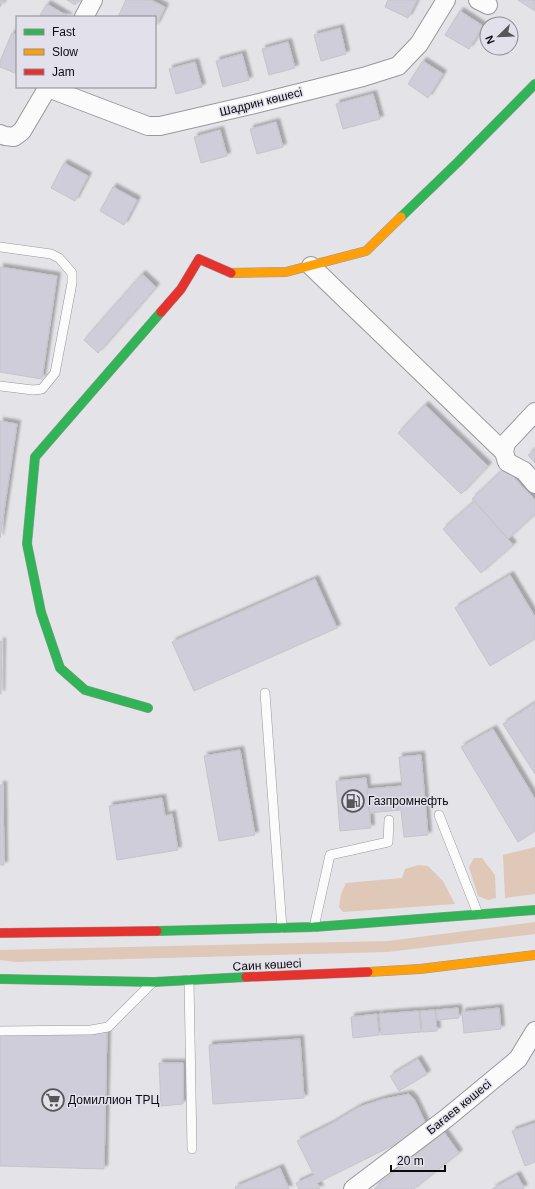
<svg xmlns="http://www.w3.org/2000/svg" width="535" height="1189" viewBox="0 0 535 1189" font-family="Helvetica,sans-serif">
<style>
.green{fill:#e0c8b8}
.building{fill:#cfcdd9;stroke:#c5c5c9;filter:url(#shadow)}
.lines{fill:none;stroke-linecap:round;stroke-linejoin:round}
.lane-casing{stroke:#98989c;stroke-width:10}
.street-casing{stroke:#98989c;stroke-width:20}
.fast-casing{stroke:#98989c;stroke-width:10}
.slow-casing{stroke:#98989c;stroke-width:10}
.jam-casing{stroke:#98989c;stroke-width:10}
.lane{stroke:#fbfbfc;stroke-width:9}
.street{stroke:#fbfbfc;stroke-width:18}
.fast{stroke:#30b455;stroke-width:9}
.slow{stroke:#ff9f0a;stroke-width:9}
.jam{stroke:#e5322d;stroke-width:9}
.labels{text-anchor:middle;stroke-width:3;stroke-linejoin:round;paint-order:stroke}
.street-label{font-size:12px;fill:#0b0b0e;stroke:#e2e0eb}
.poi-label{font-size:12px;fill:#0b0b0e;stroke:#e2e0eb;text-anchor:start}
</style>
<defs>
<filter id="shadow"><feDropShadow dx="3.5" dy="-3.5" stdDeviation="1" flood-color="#0004"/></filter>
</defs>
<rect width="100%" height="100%" fill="#e3e3e8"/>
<!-- green -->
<path class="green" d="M535 847V894L505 898 503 855Z
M474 858H482L495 875 496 898 488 900 478 896 469 867Z
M418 865 428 866 443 881 455 904 343 912 339 907 341 894 346 883 402 878 405 869Z
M535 922V934L388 952 15 962 0 960V950L388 941Z"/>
<!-- building -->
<path class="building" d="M0 0H4L0 7Z
M67 0H79L75 5Z
M126 0H151L165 7 155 27V17H118Z
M388 0H417L408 18 385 7Z
M518 0H535V11Z
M47 4 69 17H39Z
M460 11 483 26 469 49 445 35Z
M340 28 346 54 321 61 314 35Z
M12 33 17 35V74L0 67V61Z
M288 42 295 68 269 75 262 49Z
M242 54 249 80 223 87 216 61Z
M423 61 443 74 428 98 408 84Z
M195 62 202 87 176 94 169 69Z
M373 94 380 119 343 129 336 104Z
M276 122 283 147 257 154 250 129Z
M220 130 227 156 201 163 194 137Z
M64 163 88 176 75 201 51 188Z
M113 187 137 200 124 225 100 211Z
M0 267 57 276 42 379 0 372Z
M142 274 156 287 98 353 84 340Z
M425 405 488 466 461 494 398 433Z
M0 421 17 424 0 538Z
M535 449V463L528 455Z
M505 468 535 500V514L508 539 472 499Z
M475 501 513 545 481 573 443 529Z
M510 575 535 617V639L490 666 455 608Z
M315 579 337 628 194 691 172 642Z
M0 641 2 642 1 694H0Z
M535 703V774L503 724Z
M493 729 535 799V831L518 842 461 747Z
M240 750 255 835 219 841 204 756Z
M421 755 428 835 404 837 401 810 369 813 367 789 402 786 399 757Z
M366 778 371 828 340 831 336 781Z
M0 785H3L4 865H0Z
M162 798 165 816 172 814 178 850 117 860 109 806Z
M458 1008 459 1018 437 1020 436 1010Z
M499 1008 501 1029 464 1033 462 1012Z
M435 1010 437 1031 422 1032 420 1011Z
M419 1011 421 1032 381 1035 379 1014Z
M377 1014 379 1035 353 1038 351 1017Z
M107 1032 104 1169 0 1166V1034Z
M300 1039 304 1098 213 1104 209 1045Z
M418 1059 427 1074 399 1091 390 1076Z
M159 1063H183V1104L161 1106Z
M409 1094 414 1099 428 1128 317 1183 320 1189H299L296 1183 314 1175 297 1141 331 1124 359 1107 384 1099Z
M535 1123V1162L525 1166 512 1131Z
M444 1132 459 1153 414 1189H374Z
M280 1168 289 1189H236L235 1187Z
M517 1175 524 1188 523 1189H492Z"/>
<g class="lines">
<!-- lane casing -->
<g class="lane-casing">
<path id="lane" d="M0 247 51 254 59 258 72 273V283L55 373 42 389 33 390 0 386
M265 693 282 928
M439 815 478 914
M314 927 330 855 388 842 389 820
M189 980 192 1149
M0 1031 91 1030 108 1027 151 984"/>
</g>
<!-- street casing -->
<g class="street-casing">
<path id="street" d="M478 0 488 5
M84 17 93 0
M48 88 148 126H160L259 103 363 77 398 66 419 44 446 0
M0 134 5 136 14 137 22 131 48 87
M311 266 504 452 507 462 524 471 535 484
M504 452 506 443 535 412
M353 1189 448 1117 518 1059 535 1031"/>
</g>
<!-- fast casing -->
<g class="fast-casing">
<path id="fast" d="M401 217 458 162 535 84
M148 708 85 690 60 668 41 612 27 544 35 457 161 312
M157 931 314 927 535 910
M0 979 154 982 246 977"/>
</g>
<!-- slow casing -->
<g class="slow-casing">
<path id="slow" d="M231 273 286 272 366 251 401 217
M368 972 420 969 535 955"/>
</g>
<!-- jam casing -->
<g class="jam-casing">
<path id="jam" d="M161 312 181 289 199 259 231 273
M0 933 157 931
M246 977 368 972"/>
</g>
<!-- lane -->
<use href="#lane" class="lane"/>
<!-- street -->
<use href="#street" class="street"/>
<!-- fast -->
<use href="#fast" class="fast"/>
<!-- slow -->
<use href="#slow" class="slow"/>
<!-- jam -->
<use href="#jam" class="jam"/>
</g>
<!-- icons -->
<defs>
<g id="fuel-ring" transform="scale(1.15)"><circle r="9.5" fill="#e2e0eb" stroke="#57575a" stroke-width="1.5"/><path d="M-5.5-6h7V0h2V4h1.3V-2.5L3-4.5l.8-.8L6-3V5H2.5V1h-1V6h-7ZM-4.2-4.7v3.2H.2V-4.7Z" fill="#57575a"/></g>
<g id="supermarket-ring" transform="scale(1.15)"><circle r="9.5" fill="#e2e0eb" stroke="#57575a" stroke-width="1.5"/><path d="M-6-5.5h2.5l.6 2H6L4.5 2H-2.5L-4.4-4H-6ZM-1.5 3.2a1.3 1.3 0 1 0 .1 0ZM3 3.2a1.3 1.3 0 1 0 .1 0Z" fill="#57575a"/></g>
</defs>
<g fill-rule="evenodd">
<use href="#fuel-ring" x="353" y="801"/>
<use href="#supermarket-ring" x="53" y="1100"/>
</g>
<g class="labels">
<!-- street labels -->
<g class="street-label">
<text transform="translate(261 102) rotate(-14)" y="4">Шадрин көшесі</text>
<text transform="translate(267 965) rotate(-3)" y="4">Саин көшесі</text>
<text transform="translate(459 1107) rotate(-39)" y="4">Бағаев көшесі</text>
</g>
<!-- poi labels -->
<g class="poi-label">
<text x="368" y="805">Газпромнефть</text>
<text x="68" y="1104">Домиллион ТРЦ</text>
</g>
</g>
<!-- legend -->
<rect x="16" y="16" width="140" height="72" fill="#e2e0eb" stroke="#8c8b93"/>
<rect x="24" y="29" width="20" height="6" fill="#30b455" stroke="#8c8b93"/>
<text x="52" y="36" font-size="12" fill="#0b0b0e">Fast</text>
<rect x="24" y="49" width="20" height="6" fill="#ff9f0a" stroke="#8c8b93"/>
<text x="52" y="56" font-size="12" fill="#0b0b0e">Slow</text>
<rect x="24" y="69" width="20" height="6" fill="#e5322d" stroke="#8c8b93"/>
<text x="52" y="76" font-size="12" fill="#0b0b0e">Jam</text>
<!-- north arrow -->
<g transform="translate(499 36) rotate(247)"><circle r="19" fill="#e2e0eb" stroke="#8c8b93"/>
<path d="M0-3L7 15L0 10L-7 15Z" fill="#57575a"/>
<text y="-6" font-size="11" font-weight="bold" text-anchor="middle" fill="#0b0b0e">N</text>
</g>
<!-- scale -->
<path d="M391 1165v6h54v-6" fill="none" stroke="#0b0b0e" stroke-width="2"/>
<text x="397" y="1165" font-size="12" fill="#0b0b0e" stroke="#e2e0eb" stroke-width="3" paint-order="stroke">20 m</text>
</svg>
